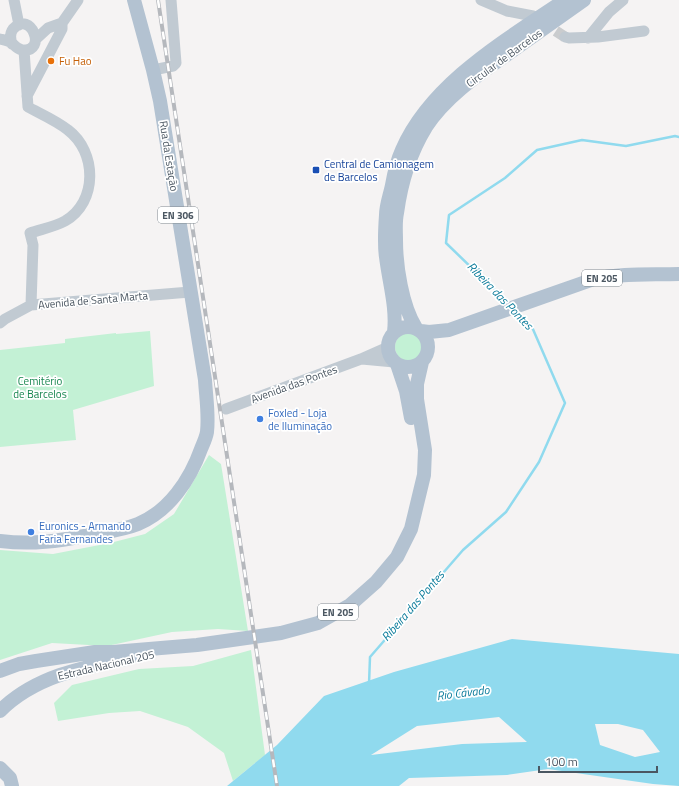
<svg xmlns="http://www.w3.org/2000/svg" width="679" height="786" viewBox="0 0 679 786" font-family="'Titillium Web',sans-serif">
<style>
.green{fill:#c3f1d5}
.water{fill:#90daee;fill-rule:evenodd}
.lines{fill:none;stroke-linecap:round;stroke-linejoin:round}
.stream{stroke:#90daee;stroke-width:2.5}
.minor-tunnel{stroke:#caccce;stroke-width:11;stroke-dasharray:11 5.5;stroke-linecap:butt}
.minor{stroke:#c1cad2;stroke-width:11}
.major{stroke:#b3c2d1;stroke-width:14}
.rail-casing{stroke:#b5b8bd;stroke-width:4}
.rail{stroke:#fff;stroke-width:2.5;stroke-dasharray:8;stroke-linecap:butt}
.food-dot{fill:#e8710a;stroke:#fff;stroke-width:1.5}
.transit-dot{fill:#1a4fb4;stroke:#fff;stroke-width:1.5}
.shop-dot{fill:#3f7fe0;stroke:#fff;stroke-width:1.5}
.labels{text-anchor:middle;stroke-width:3.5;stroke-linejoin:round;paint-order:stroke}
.shield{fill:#fff;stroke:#808990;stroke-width:1}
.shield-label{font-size:10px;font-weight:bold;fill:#4a5661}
.street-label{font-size:11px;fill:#4a5661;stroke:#fff}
.food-label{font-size:11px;fill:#c56008;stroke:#fff;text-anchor:start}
.transit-label{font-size:11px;fill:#164399;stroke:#fff;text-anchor:start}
.park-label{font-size:11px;fill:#17864f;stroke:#fff}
.shop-label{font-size:11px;fill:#366cbe;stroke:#fff;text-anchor:start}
.water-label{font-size:12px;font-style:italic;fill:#0c7c9b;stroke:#fff}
</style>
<rect width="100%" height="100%" fill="#f5f3f3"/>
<!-- green -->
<path class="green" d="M150 331 154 386 73 410 76 440 0 447V350L65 343V339L116 333V334Z
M395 347a14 14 0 1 1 28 0a14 14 0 1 1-28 0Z
M209 455 221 464 248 631 218 629 172 632 107 646 52 643 0 660V550L53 554 110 543 145 534 174 514Z
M251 650 265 755 233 781 224 753 188 727 140 711 109 713 58 721 54 703 72 685 139 669 193 666Z"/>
<!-- water -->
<path class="water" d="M512 639 679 654V786L653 784 548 769 507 775 409 778 399 786H227L277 745 324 696 394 672ZM499 717 527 742 462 744 371 755 417 726ZM595 724H618L643 730 660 752 635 757 600 745Z"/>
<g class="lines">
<!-- stream -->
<path class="stream" d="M509 304 446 243 449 215 505 178 537 150 582 140 626 146 675 136 679 137
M369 684 370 657 463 550 506 512 539 462 565 403 532 327 517 312"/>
<!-- minor-tunnel -->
<path class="minor-tunnel" d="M542 22 565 37"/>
<!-- minor -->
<path class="minor" d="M14 0 19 25
M481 0 507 11 533 16
M565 37 569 38 598 37 644 31
M588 38 609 12 623 0
M0 39C4 40 9 41 12 43 15 46 17 49 22 50 48 53 31 9 13 29 10 33 10 38 12 44
M36 39 48 28 62 23 78 0
M24 50 28 107C41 114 57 121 68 130 97 152 98 202 65 221 54 227 42 229 30 233L33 245 31 305
M153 70 173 66 176 63 171 0
M27 96 62 29V23
M0 323 5 319 31 305 190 292
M362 359 394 362
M226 409 361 359 388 347"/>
<!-- major -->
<path class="major" d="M388 347a20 20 0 1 1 40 0a20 20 0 1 1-40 0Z
M416 328C402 306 396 266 396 240 396 231 395 222 397 213 401 183 410 153 426 127 447 95 481 73 512 51 536 34 560 17 584 0
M421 331 429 332 449 330 594 279C622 273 651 275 679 274
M394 332C397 308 389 282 386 257 384 244 385 229 386 215 386 205 390 195 392 185 394 174 397 161 402 150 431 83 506 40 565 0
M397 364 406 391 411 418
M0 541C33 545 58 541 90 535 106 532 123 530 138 524 169 511 190 480 201 449 203 444 206 438 207 432 209 415 206 397 205 380L160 101 153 70 134 0
M0 671 19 664 36 661 95 652H113L197 645 281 633 318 623 350 605 376 582 397 557 411 529 424 475 425 450 417 399V384L422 362
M0 711C35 676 84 667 130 658
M0 768 10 778 12 786"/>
<!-- rail casing -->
<g class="rail-casing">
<path id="rail" d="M158 0 277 786"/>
</g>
<!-- rail -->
<use href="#rail" class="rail"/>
</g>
<!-- markers -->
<circle class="food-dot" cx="51" cy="61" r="4"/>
<rect class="transit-dot" x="312" y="166" width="8" height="8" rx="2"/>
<g class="shop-dot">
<circle cx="260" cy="419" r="4"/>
<circle cx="31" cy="532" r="4"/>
</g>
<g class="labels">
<!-- shield labels -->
<g class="shield">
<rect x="158" y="207" width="40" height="16" rx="3"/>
<rect x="582" y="270" width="40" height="16" rx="3"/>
<rect x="318" y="604" width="40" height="16" rx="3"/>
</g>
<g class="shield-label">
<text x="178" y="219">EN 306</text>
<text x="602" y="282">EN 205</text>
<text x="338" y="616">EN 205</text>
</g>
<!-- street labels -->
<g class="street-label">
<text transform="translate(504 58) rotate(-36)" y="4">Circular de Barcelos</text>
<text transform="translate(169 156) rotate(81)" y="4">Rua da Estação</text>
<text transform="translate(93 300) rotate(-5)" y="4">Avenida de Santa Marta</text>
<text transform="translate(294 384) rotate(-20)" y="4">Avenida das Pontes</text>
<text transform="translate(106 665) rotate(-13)" y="4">Estrada Nacional 205</text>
</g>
<!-- food labels -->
<g class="food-label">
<text x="59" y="65">Fu Hao</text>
</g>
<!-- transit labels -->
<g class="transit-label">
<text x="324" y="168">Central de Camionagem<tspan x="324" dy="13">de Barcelos</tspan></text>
</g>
<!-- park labels -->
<g class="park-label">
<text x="40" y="385">Cemitério<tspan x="40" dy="13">de Barcelos</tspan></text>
</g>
<!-- shop labels -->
<g class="shop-label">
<text x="268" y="417">Foxled - Loja<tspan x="268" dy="13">de Iluminação</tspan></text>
<text x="39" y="530">Euronics - Armando<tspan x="39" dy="13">Faria Fernandes</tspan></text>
</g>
<!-- water labels -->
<g class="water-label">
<text transform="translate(500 296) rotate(46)" y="4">Ribeira das Pontes</text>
<text transform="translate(413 606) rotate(-49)" y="4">Ribeira das Pontes</text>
<text transform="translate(463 693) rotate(-7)" y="4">Rio Cávado</text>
</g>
</g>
<!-- scale -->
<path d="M539 766v6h118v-6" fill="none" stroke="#4a5661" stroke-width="2"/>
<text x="545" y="766" font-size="12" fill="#4a5661" stroke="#ffffff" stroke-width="3" paint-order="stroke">100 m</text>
</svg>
